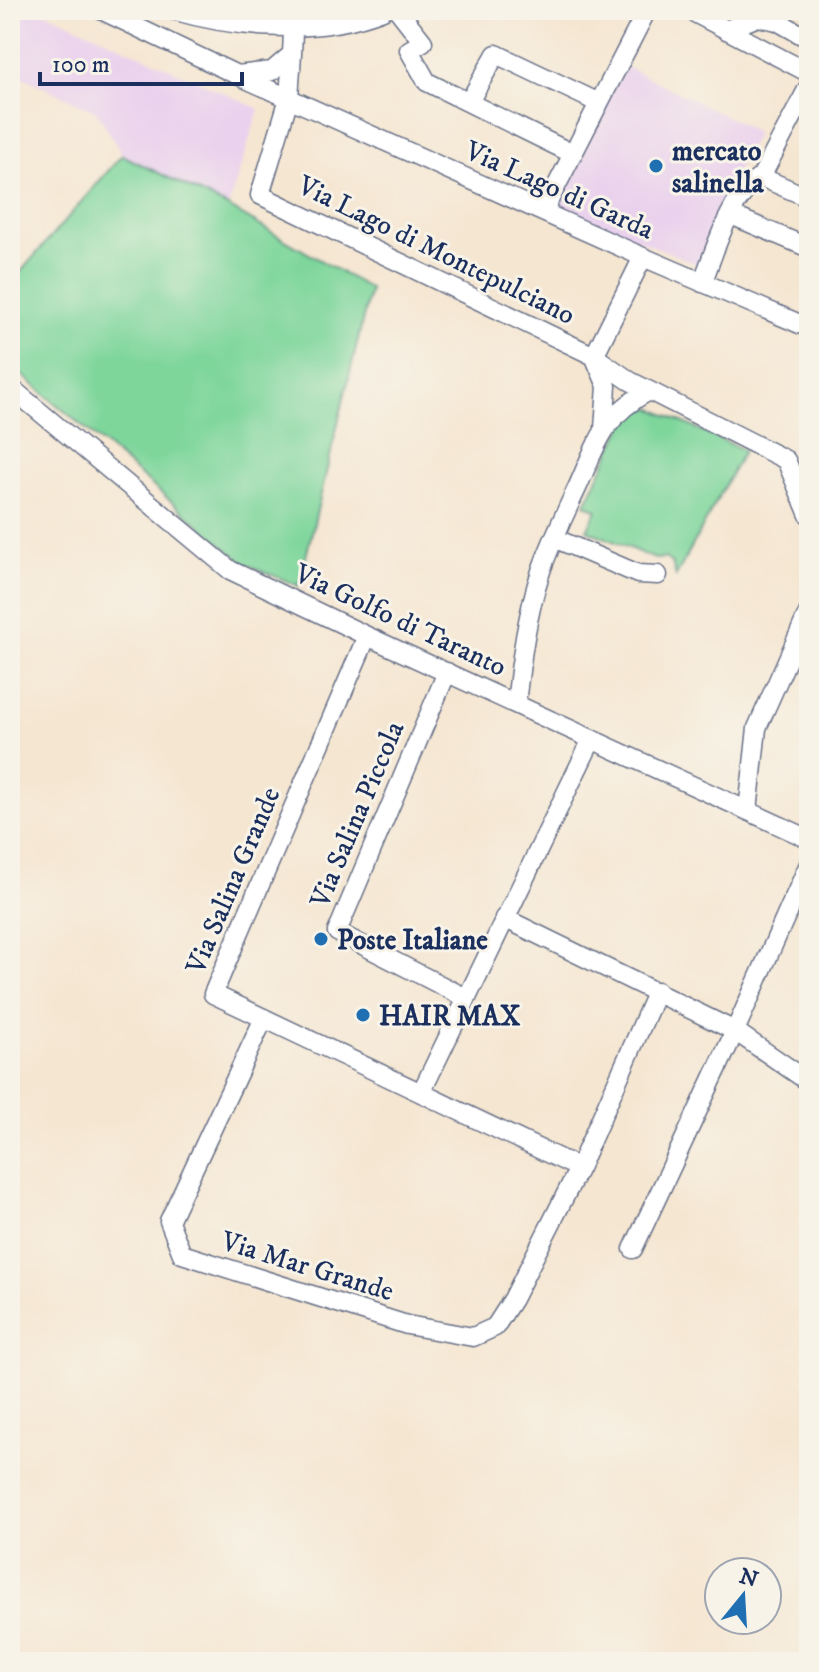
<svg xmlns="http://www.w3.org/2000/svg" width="819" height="1672" viewBox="0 0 819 1672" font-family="'IM FELL DW Pica',serif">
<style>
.built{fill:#ead1ed}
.green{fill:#7ed69b;stroke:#4c827c;stroke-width:2}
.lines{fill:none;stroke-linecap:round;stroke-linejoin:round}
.minor-casing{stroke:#676f86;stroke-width:21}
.minor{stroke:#fff;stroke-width:18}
.poi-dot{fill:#1f6fb2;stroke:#f7f3e8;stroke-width:3}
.labels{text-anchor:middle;stroke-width:6;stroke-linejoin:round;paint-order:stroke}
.poi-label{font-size:28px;font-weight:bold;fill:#1b2f5e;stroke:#f7f3e8;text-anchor:start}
.street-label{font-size:28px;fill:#1b2f5e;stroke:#f7f3e8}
</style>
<rect width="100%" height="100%" fill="#f7f3e8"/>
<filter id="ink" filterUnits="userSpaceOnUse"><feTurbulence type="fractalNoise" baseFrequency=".0125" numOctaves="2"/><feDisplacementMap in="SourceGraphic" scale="16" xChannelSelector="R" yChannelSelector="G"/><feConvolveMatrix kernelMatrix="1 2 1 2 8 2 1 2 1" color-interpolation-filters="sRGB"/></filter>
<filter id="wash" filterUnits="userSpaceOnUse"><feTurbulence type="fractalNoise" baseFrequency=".006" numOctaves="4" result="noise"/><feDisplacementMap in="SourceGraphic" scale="32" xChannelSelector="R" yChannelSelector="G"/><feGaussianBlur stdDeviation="1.8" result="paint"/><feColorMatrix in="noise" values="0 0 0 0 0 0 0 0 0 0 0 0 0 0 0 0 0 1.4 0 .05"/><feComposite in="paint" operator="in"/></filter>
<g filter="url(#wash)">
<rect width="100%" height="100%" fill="#f5e6d1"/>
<!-- built -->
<path class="built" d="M10 10H41L259 109 228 207 122 155 97 112 10 71Z
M625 66 757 132 722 200 714 221 722 225 704 267 553 204Z"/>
<!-- green -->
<path class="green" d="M122 155 228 207 370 289 299 586 245 564 10 365V284Z
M651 408 744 450 676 576 672 563 665 558 655 559 587 530 597 510 585 504 627 418 633 413Z"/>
</g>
<g filter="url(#ink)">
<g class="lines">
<!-- minor casing -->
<g class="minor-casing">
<path id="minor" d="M101 10 237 75 272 71 292 54 294 10
M172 10C238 29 317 36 383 10
M398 10 423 42 409 50 427 82 573 154
M689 10 809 73
M726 30 758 17 777 21 809 39
M292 54 289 98 260 195 594 356 630 381 786 460 809 515
M237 75 643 257 809 328
M469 102 496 54 599 103
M761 177 809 198
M543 212 647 10
M731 215 809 248
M702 283C716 249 729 197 761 177L809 86
M594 356 643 257
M595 358 607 386 604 429
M10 387 230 570 367 636 809 839
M554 538 638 574 658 575
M367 636 213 994 579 1168
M447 672 337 932 466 998
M516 704C521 659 527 614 541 571 551 542 565 514 578 486 597 443 604 415 649 391
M748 811 757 728 809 611
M504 918 735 1031 809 1082
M264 1018 169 1221 182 1254 407 1325 473 1337 495 1327 513 1299 579 1168 657 991
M421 1093 592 739
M633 1249 735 1031 809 864"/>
</g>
<!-- minor -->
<use href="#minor" class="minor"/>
</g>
</g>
<!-- markers -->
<g class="poi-dot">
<circle cx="656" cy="166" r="8"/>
<circle cx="321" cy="939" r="8"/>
<circle cx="363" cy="1015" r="8"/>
</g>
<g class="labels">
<!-- poi labels -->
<g class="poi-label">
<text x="672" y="160">mercato<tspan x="672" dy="32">salinella</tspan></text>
<text x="337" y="949">Poste Italiane</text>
<text x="379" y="1025">HAIR MAX</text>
</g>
<!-- street labels -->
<g class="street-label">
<text transform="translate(560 189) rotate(24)" y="10">Via Lago di Garda</text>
<text transform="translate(437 249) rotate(26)" y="10">Via Lago di Montepulciano</text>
<text transform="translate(401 619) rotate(25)" y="10">Via Golfo di Taranto</text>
<text transform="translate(356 814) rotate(-67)" y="10">Via Salina Piccola</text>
<text transform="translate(232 880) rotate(-67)" y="10">Via Salina Grande</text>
<text transform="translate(308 1265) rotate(17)" y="10">Via Mar Grande</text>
</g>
</g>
<!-- margin -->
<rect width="819" height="1672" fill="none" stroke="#f7f3e8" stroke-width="40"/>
<!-- north arrow -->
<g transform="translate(743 1596) rotate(18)"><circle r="38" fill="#f7f3e8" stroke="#9fa5b1" stroke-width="2"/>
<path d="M0-6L14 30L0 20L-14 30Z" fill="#1f6fb2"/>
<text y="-12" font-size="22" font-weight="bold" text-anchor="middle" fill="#1b2f5e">N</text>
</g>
<!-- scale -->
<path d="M40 72v12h202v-12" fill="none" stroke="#1b2f5e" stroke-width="4"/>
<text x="52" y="72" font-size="24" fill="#1b2f5e" stroke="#f7f3e8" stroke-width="6" paint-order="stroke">100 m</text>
</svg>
